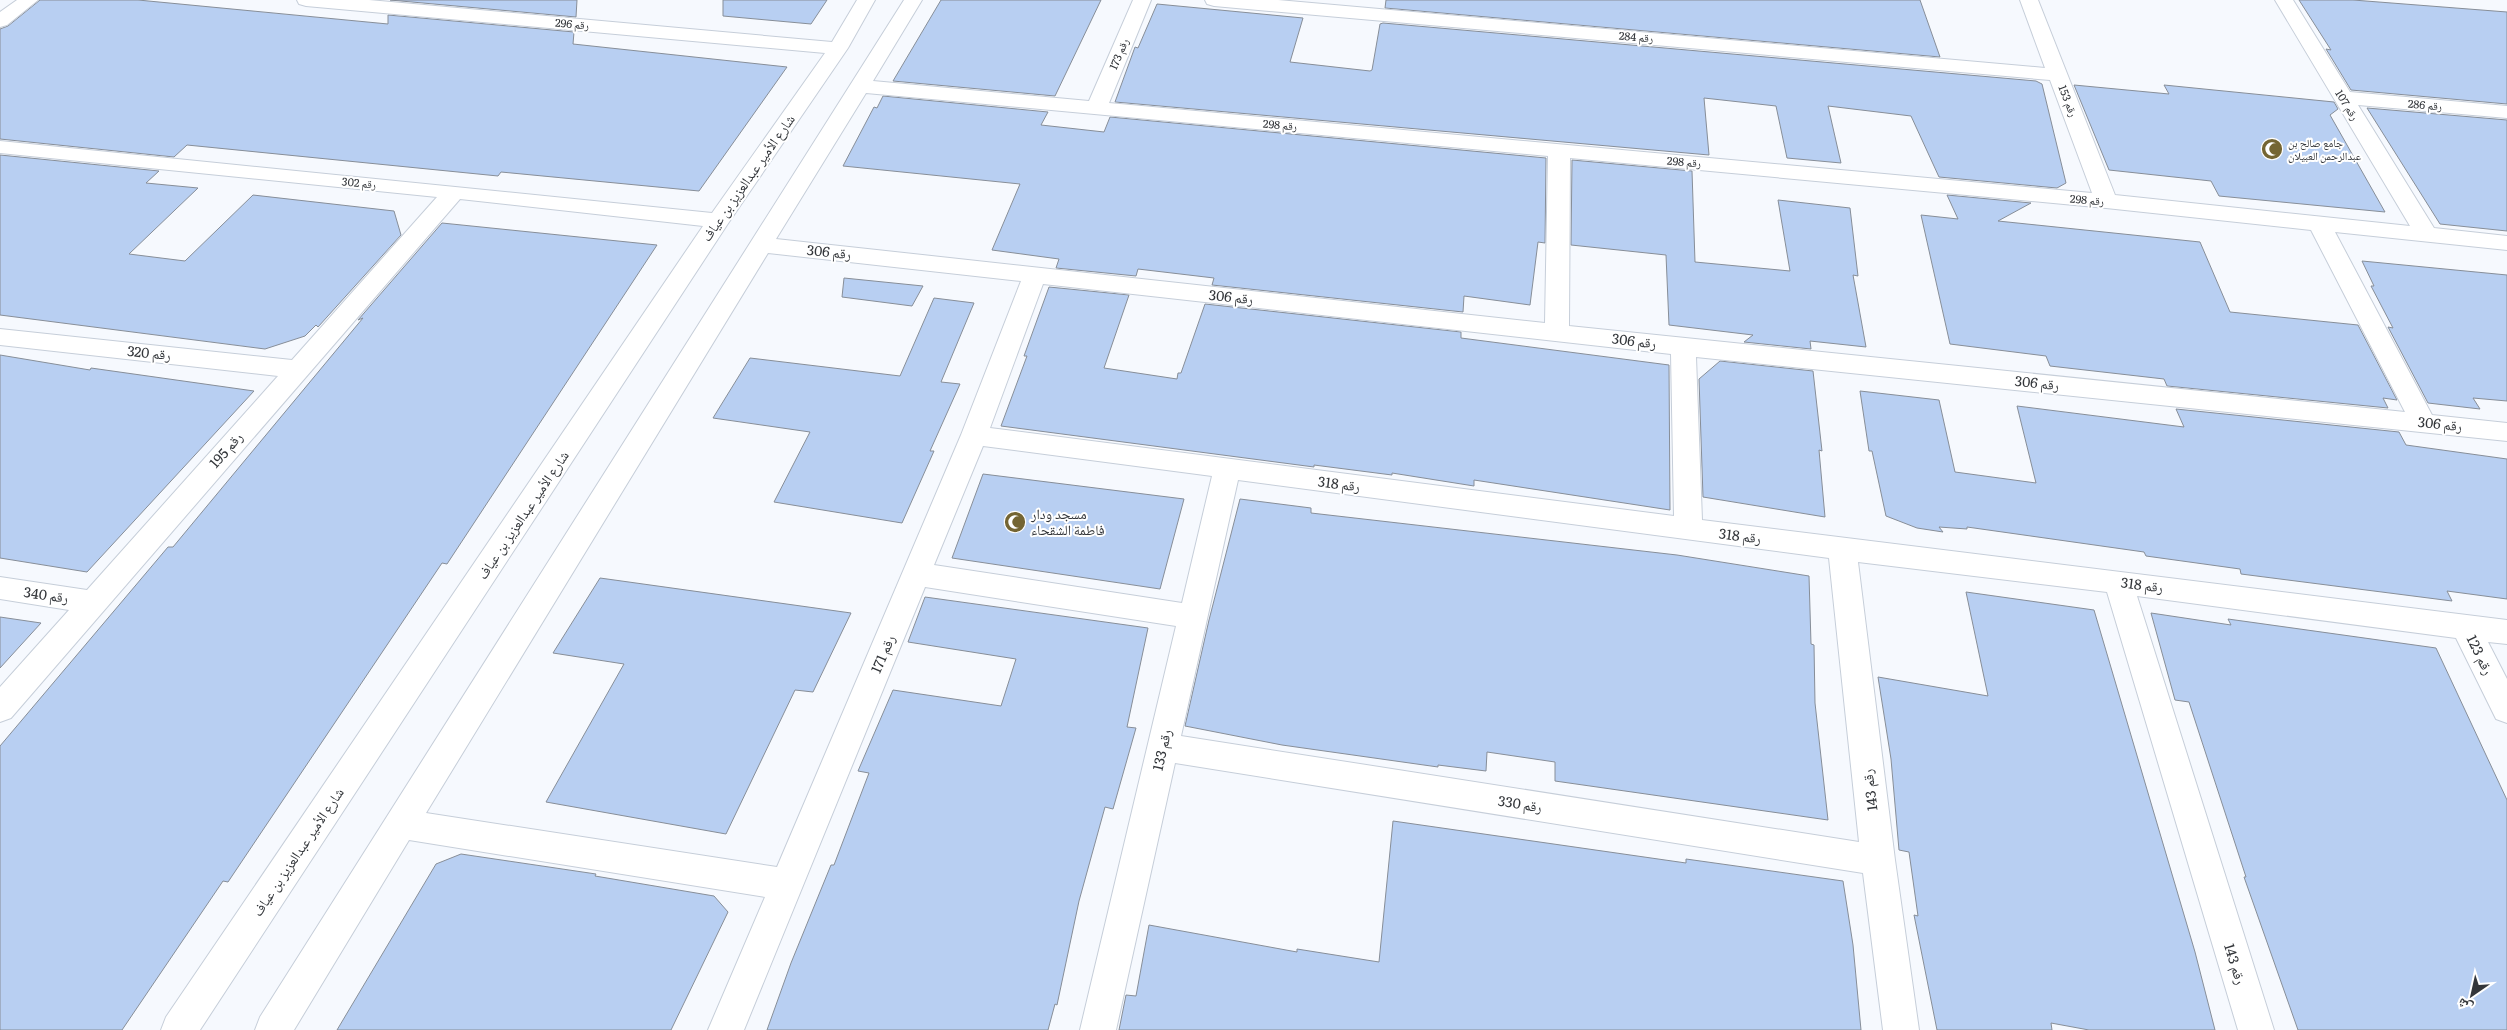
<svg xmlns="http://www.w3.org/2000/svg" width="2507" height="1030" viewBox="0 0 2507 1030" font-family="Literata,'Noto Naskh Arabic',serif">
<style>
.building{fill:#b8cff2;stroke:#878e98}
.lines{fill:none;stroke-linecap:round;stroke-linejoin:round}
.minor-casing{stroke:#c6ced9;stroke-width:2}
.minor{fill:#fff;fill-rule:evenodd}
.labels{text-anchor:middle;stroke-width:4;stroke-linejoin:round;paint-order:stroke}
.far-street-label{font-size:11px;fill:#33363a;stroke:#fff}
.far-poi-label{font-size:11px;fill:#33363a;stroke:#fff;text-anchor:start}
.street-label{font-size:14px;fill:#33363a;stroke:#fff}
.poi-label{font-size:14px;fill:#33363a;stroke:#fff;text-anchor:start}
</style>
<rect width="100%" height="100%" fill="#f6f9fe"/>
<!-- building -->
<path class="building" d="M40 0H138L388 24V15L574 32 573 44 787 67 699 191 501 172 498 176 187 145 174 157 0 139V29L8 26Z
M390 0H577L576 17Z
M723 0H827L811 24 723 16Z
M941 0H1101L1055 96 893 81Z
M1386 0H1920L1940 57 1385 8Z
M2299 0H2353L2507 12V104L2351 90 2326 49 2331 50Z
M1157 4 1303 18 1290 62 1370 71 1372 70 1380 24 1383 23 2036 81 2042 84 2066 183 2057 188 1939 177 1911 116 1828 106 1841 163 1787 158 1776 106 1704 98 1709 155 1115 102 1135 47 1138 48Z
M2074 85 2169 94 2164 85 2334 102 2338 109 2330 115 2385 212 2219 196 2211 181 2109 170Z
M883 96 1048 112 1041 125 1104 132 1110 117 1546 158 1545 243 1538 242 1530 305 1464 296 1463 312 1212 285 1214 278 1138 269 1136 276 1056 268 1059 259 992 250 1020 184 843 166 874 107 877 108Z
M2367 108 2507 120V231L2440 224Z
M0 155 159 171 146 183 198 188 129 254 185 261 253 195 394 211 401 235 318 327 316 325 305 336 265 349 0 315Z
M1572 160 1692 171 1695 262 1790 271 1778 200 1850 208 1858 276 1853 275 1866 347 1810 341 1811 349 1744 342 1753 335 1669 325 1666 255 1571 245Z
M1947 195 2031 203 1998 221 2200 242 2230 312 2358 325 2397 400 2383 398 2388 408 2167 386 2164 379 2050 366 2046 356 1950 344 1921 215 1958 219Z
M442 223 657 245 447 564 442 563 228 882 223 881 122 1030H0V746L168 547H173L363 318 358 320Z
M2362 261 2507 275V401L2473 398 2480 409 2428 403 2388 327 2393 328 2371 286H2374Z
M844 278 923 286 912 306 842 297Z
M1049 287 1129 295 1104 368 1177 379 1178 373H1181L1205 304 1461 332V338L1669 365 1670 510 1474 480V486L1392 473V475L1314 465V467L1001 426 1027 356H1024Z
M934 298 974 303 941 382 960 384 930 451H934L902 523 774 502 810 432 713 418 750 358 900 376Z
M0 355 90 370 91 368 254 391 87 572 0 558Z
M1720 361 1813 371 1822 451 1819 450 1825 517 1703 497 1699 379Z
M1860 391 1939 400 1955 472 2036 483 2017 406 2184 427 2176 409 2399 432 2406 445 2507 459V599L2447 591 2452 601 2241 574 2240 569 2146 556 2144 552 1967 527V529L1939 527 1943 532 1917 528 1886 516 1872 451H1869Z
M983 474 1184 499 1160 589 952 558Z
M1240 499 1311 508V513L1677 555 1809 576 1811 644 1814 645 1815 703 1828 820 1555 781V762L1487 752 1486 771 1438 765V767L1282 745 1185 726 1209 620Z
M600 578 851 613 813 692 795 690 726 834 546 802 624 664 553 653Z
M1966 592 2094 610 2195 952 2215 1030H2089L2051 1023 2052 1030H1937L1914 915 1918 916 1909 852 1899 850 1891 759 1878 677 1988 696Z
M925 597 1148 628 1127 727 1136 728 1113 809 1105 807 1079 901 1057 1005 1055 1004 1048 1030H767L791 963 831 865H834L869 773 858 771 893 690 1001 706 1016 659 908 642Z
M2151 613 2231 625 2228 619 2436 648 2507 800V1030H2298L2244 877H2246L2189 702 2175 700Z
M0 617 41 623 0 668Z
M1393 821 1686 863V859L1843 881 1853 945 1861 1030H1119L1126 995 1136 996 1149 925 1297 952V949L1379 962Z
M461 854 596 874 595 876 714 896 728 912 671 1030H337L436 864Z"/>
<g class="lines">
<!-- minor casing -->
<g class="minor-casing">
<path id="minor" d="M17 0H38L7 25 0 27V12Z
M297 0H369L832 42 857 0H875L848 48 727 225 200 1030H161L166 1017 703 226 460 199 11 718 0 722V687L69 610 0 599V577L87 590 278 376 0 345V329L292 360 437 197 0 153V141L712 213 825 53 306 6 299 4Z
M904 0H922L873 81 1089 101 1133 0H1151L1109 103 2092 193 2050 80 1214 6 1207 4 1205 0H1278L2045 68 2020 0H2038L2115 195 2410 226 2275 0H2293L2350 92 2507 106V118L2358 105 2434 228 2507 236V250L2335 232 2432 415 2507 423V441L1696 357 1702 520 2507 620V644L2488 642 2507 679V723L2496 719 2456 638 2137 596 2274 1030H2238L2107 592 1858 562 1895 860 1919 1030H1883L1863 873 1175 763 1116 1030H1080L1176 626 925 587 744 1030H708L765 897 409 840 294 1030H255L260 1017ZM866 93 1548 156 1545 323 776 239ZM1570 158 2106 208 2311 230 2405 412 1569 326ZM768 253 1021 281 961 435 777 867 426 813ZM1043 284 1671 354 1674 516 990 428ZM983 446 1212 476 1182 603 934 565ZM1238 480 1829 558 1859 842 1181 736Z"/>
</g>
<!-- minor -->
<use href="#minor" class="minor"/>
</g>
<!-- icons -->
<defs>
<g id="mosque-disc" transform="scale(1.125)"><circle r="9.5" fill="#746533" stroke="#fff"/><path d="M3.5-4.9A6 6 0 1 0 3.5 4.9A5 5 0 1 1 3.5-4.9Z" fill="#fff"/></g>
</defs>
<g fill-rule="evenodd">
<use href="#mosque-disc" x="2272" y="149"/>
<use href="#mosque-disc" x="1015" y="522"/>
</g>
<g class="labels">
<!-- far-street labels -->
<g class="far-street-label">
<text transform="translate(572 24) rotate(5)" y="4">رقم 296</text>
<text transform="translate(1636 37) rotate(5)" y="4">رقم 284</text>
<text transform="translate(1119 54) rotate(-67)" y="4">رقم 173</text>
<text transform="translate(2068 101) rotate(69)" y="4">رقم 153</text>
<text transform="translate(2347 105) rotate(58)" y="4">رقم 107</text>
<text transform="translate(2425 105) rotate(5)" y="4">رقم 286</text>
<text transform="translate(1280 125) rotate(5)" y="4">رقم 298</text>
<text transform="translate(1684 162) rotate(5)" y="4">رقم 298</text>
<text transform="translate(359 183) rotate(6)" y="4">رقم 302</text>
<text transform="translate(2087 200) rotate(5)" y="4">رقم 298</text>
</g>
<!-- far-poi labels -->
<g class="far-poi-label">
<text x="2288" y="147">جامع صالح بن<tspan x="2288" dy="13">عبدالرحمن العبيلان</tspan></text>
</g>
<!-- street labels -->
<g class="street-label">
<text transform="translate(748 178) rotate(-55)" y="5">شارع الأمير عبدالعزيز بن عياف</text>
<text transform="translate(829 252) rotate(6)" y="5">رقم 306</text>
<text transform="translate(1231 297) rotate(6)" y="5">رقم 306</text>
<text transform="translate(1634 341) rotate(7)" y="5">رقم 306</text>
<text transform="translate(149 353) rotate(6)" y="5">رقم 320</text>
<text transform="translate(2037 383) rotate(6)" y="5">رقم 306</text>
<text transform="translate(2440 424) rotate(6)" y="5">رقم 306</text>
<text transform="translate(226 450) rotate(-49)" y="5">رقم 195</text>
<text transform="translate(1339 484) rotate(7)" y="5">رقم 318</text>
<text transform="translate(523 515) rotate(-56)" y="5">شارع الأمير عبدالعزيز بن عياف</text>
<text transform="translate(1740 536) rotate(7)" y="5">رقم 318</text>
<text transform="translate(2142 585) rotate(7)" y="5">رقم 318</text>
<text transform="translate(46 595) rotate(8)" y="5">رقم 340</text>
<text transform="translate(883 654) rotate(-67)" y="5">رقم 171</text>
<text transform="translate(2480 655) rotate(64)" y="5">رقم 123</text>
<text transform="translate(1162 750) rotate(-77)" y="5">رقم 133</text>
<text transform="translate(1870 790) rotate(-97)" y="5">رقم 143</text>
<text transform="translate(1520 804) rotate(9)" y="5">رقم 330</text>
<text transform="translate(298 852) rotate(-56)" y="5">شارع الأمير عبدالعزيز بن عياف</text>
<text transform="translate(2235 964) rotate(73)" y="5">رقم 143</text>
</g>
<!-- poi labels -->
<g class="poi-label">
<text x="1031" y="519">مسجد ودار<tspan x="1031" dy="16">فاطمة الشقحاء</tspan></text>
</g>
</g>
<!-- north arrow -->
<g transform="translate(2472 995) rotate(214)" stroke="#ffffff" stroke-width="4" paint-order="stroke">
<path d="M0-4L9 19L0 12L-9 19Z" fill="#33363a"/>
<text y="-8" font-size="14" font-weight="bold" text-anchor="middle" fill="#33363a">ش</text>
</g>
</svg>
